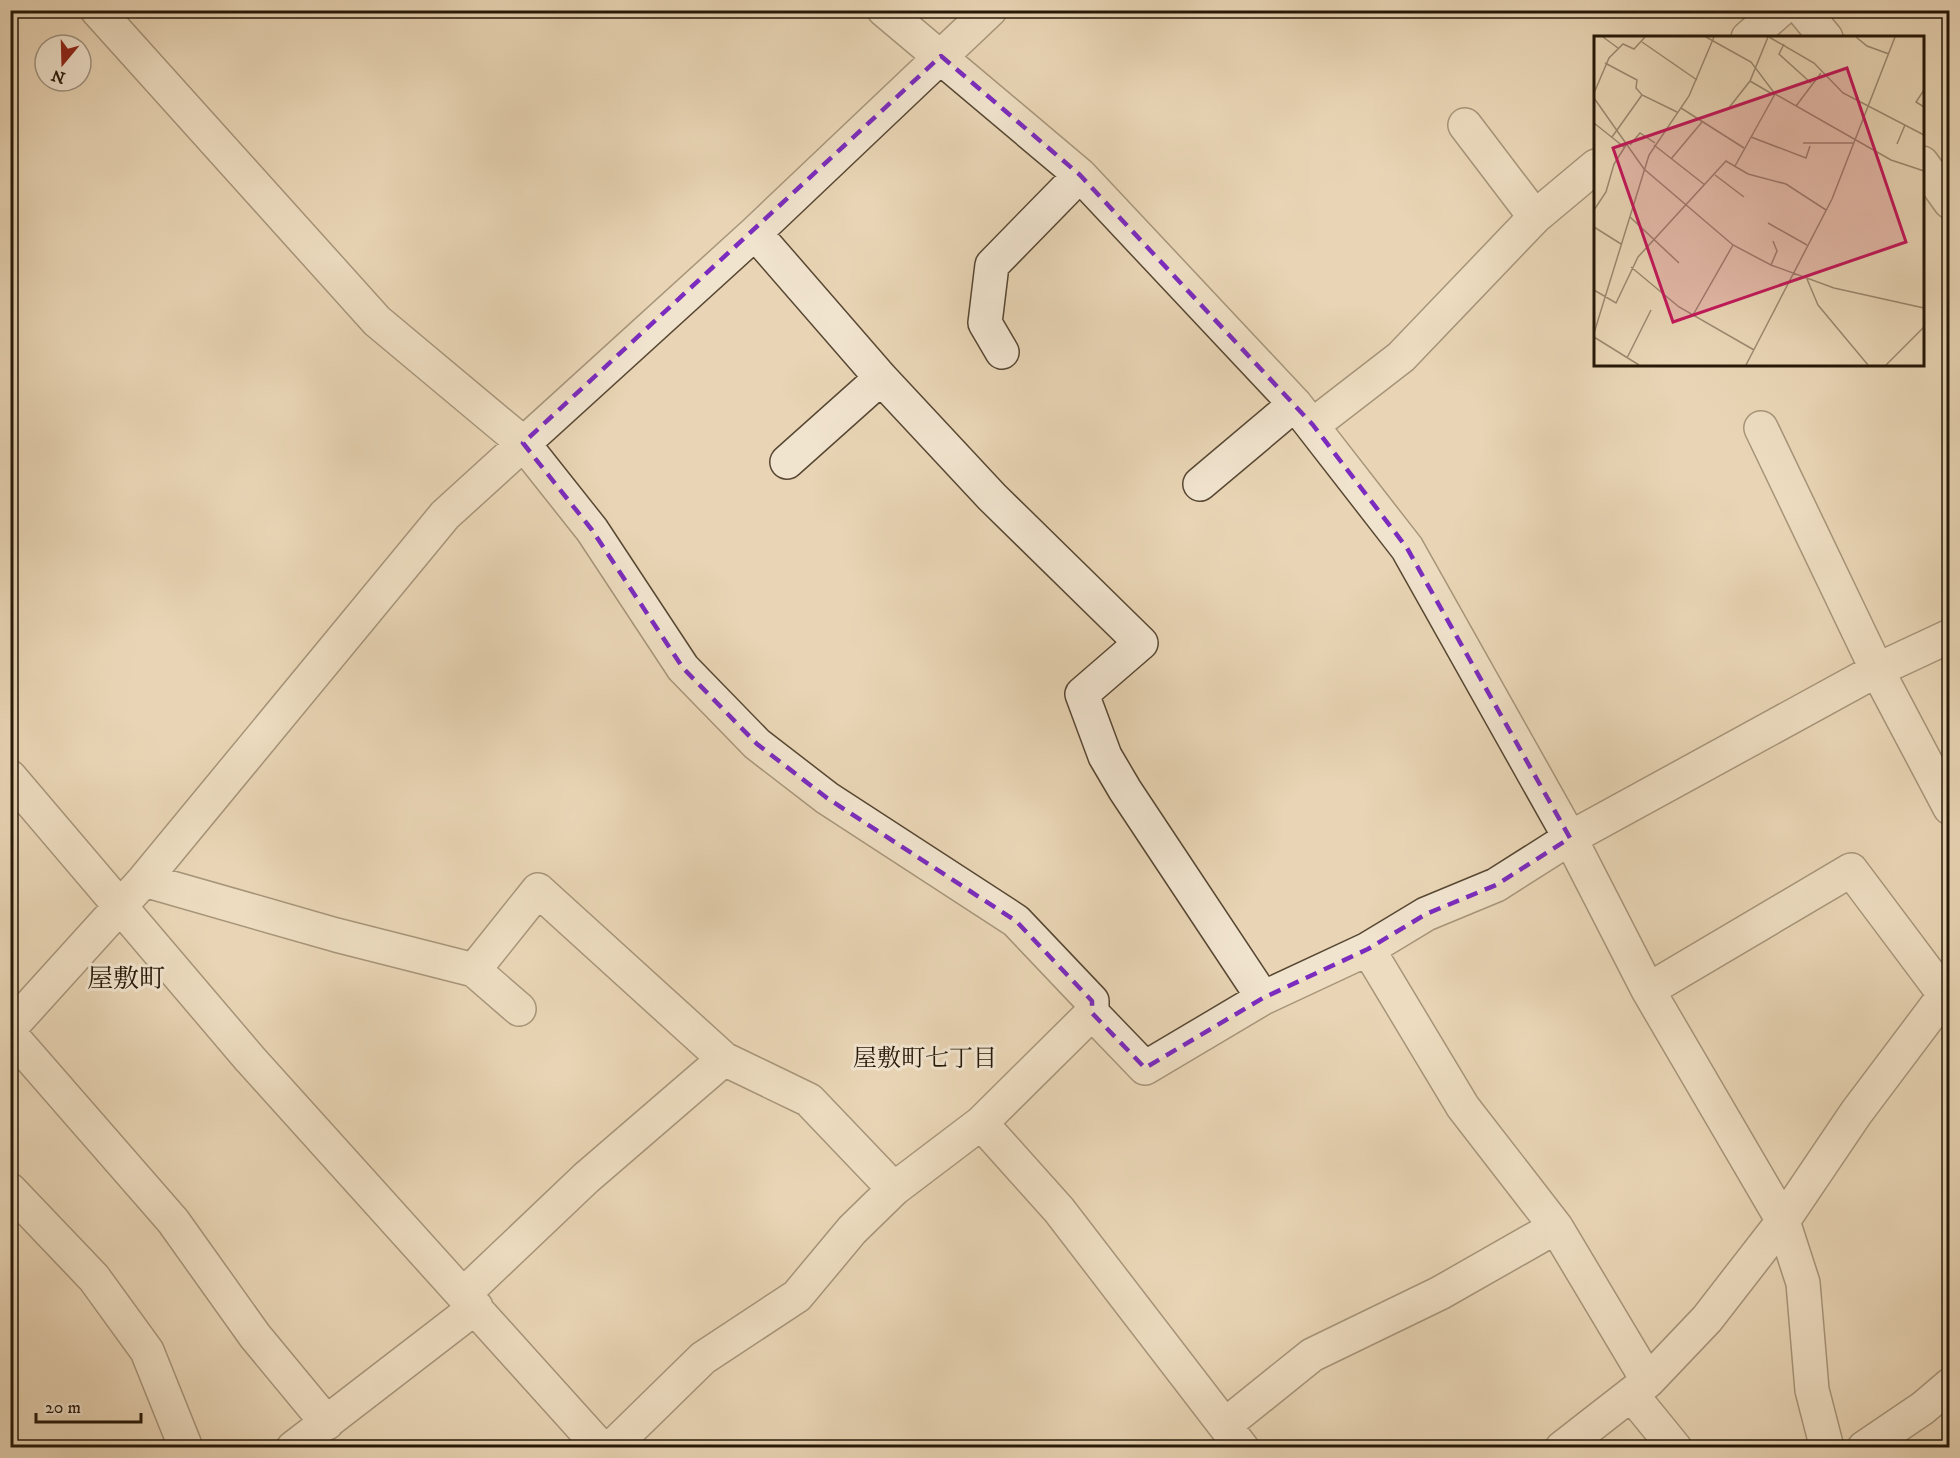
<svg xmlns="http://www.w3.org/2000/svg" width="1960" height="1458" viewBox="0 0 1960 1458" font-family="'IM FELL DW Pica','Noto Serif JP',serif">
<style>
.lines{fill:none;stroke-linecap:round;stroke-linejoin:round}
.minor-casing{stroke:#574733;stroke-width:36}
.minor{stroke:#f1e4cf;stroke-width:33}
.marked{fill:none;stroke:#7b2cbf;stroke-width:4.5;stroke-dasharray:12 8;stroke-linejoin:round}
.labels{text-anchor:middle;stroke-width:6;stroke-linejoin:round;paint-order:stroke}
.neighbourhood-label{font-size:24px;fill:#261808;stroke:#f1e4cf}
.quarter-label{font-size:26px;fill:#261808;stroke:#f1e4cf}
.inset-road{fill:none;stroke:#9b8970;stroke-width:1.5}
.view{fill:#c2185b;fill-opacity:0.15;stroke:#c2185b;stroke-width:3}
.inset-edge{fill:none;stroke:#261808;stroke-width:3}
</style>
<rect width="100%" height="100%" fill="#e9d5b5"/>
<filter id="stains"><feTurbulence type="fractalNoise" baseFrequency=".00333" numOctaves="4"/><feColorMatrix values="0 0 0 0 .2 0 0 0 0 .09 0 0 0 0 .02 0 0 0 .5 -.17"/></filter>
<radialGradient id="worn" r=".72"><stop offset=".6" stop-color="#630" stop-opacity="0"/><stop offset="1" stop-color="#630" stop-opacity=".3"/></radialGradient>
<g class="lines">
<!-- minor casing -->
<g class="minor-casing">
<path id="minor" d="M97 10 377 321 523 443 592 530 683 668 757 744 827 798 1016 921 1092 1001V1013L1145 1068 1263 998 1368 949 1426 914 1496 885 1570 838 1877 670 1950 636
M884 10 1080 175 1295 404 1407 548 1570 838 1648 990 1783 1221 1803 1283 1812 1390 1827 1448
M1803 10 1826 38
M1748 38 1780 10
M1465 125 1535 217
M1922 163 1950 202
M755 233 881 378 992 497 1141 643 1082 694 1105 756 1125 790 1263 998
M1002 352 985 323 992 265 1080 175
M1313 425 1401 357 1535 217 1596 166
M1761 428 1877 670 1950 808
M787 462 881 378
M1200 484 1295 404
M10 777 250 1059 601 1448
M144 880 336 935 474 970 519 1009
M1368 949 1463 1107 1556 1227 1648 1381
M474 970 538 890 724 1059 809 1100 894 1189
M1648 990 1851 870 1950 1002
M10 1028 144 880 445 515 755 233 990 10
M10 1034 173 1221 255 1336 327 1423
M981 1123 1059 1210 1242 1448
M10 1190 94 1278 147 1351 186 1448
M464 1294 586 1178 724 1059
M1631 1394 1675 1448
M1225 1425 1312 1355 1440 1293 1556 1227
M293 1448 476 1307
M611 1448 703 1358 797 1296 852 1230 894 1189 981 1123 1092 1013
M1562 1448 1648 1381 1707 1319 1783 1221 1856 1113 1950 988
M1864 1448 1923 1408 1950 1385"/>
</g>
<!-- minor -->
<use href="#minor" class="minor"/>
</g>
<!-- marked area -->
<path d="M0 0H1960V1458H0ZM941 56 1080 175 1313 425 1407 548 1570 838 1496 885 1426 914 1368 949 1263 998 1145 1068 1092 1013V1001L1016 921 827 798 757 744 683 668 592 530 523 443Z" fill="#e9d5b5" fill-opacity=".55" fill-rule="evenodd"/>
<path class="marked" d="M941 56 1080 175 1313 425 1407 548 1570 838 1496 885 1426 914 1368 949 1263 998 1145 1068 1092 1013V1001L1016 921 827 798 757 744 683 668 592 530 523 443Z"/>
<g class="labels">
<!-- neighbourhood labels -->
<g class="neighbourhood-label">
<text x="925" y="1066">屋敷町七丁目</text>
</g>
<!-- quarter labels -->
<g class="quarter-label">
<text x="126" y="987">屋敷町</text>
</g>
</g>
<!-- overview -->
<g transform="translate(1594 36)">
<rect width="330" height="330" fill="#e9d5b5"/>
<path class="inset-road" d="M9 1 24 12M112 1 157 26 181 58 297 124 330 135M175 1 220 27 249 57 330 99M262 1 273 10 295 18M48 6 103 44M190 8 185 18 217 47M11 27 43 44 42 52 48 59 83 76M156 45 180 59M330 54 322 66 330 71M0 57 15 22 29 8 40 13 51 1M0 62 50 133 139 209 177 229 240 252 330 272M202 70 227 37M87 72 150 112M134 73 156 45 174 1M0 87 30 111M18 101 48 59M157 101 212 122 216 110M209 107H259M303 108 311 89M36 109 46 97 61 107M60 109 111 149M77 123 108 86M141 130 181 58M121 139 150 161M0 174 12 156 20 128 34 106M36 181 85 227M174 187 213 209M0 191 27 208M177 229 183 215 179 205M37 231 85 271 160 314M213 243 224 269 274 329M0 254 22 267 44 221 132 125 154 138 192 148 232 174M99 279 139 209M0 297 55 119 95 60 120 1M0 301 45 329M33 322 57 274M152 329 238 163 301 1M292 329 330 291"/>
<path class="view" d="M253 32 312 206 79 286 19 112Z"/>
<rect width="330" height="330" class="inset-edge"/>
</g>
<!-- margin -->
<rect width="1960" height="1458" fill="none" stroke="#e9d5b5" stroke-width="36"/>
<rect x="12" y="12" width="1936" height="1434" fill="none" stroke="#261808" stroke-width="3"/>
<rect x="18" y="18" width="1924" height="1422" fill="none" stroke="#261808" stroke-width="1.5"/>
<!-- north arrow -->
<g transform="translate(63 63) rotate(199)"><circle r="28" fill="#f1e4cf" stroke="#a0927f" stroke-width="1.5"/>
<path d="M0-4.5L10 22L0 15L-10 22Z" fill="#8f2418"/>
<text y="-9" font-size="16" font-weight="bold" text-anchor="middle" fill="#261808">N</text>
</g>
<!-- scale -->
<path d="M36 1413v9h105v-9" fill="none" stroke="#261808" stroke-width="3"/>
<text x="45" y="1413" font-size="18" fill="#261808" stroke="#f1e4cf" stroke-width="4.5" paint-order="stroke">20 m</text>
<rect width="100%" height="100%" filter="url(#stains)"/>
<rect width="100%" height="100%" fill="url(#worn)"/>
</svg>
